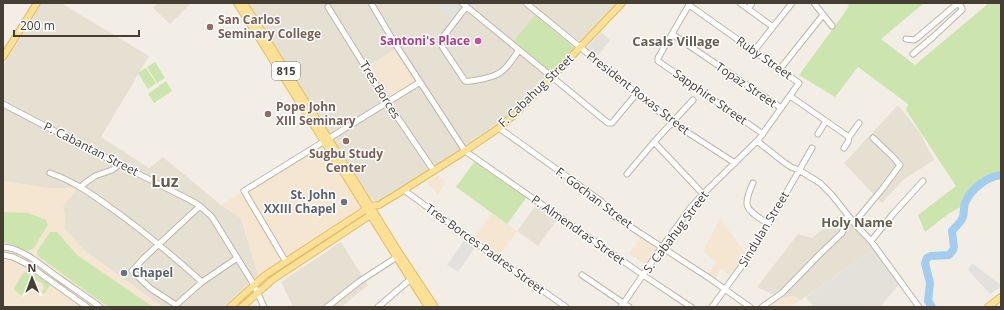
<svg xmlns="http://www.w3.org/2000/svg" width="1004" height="310" viewBox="0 0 1004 310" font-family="'Open Sans',sans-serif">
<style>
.residential{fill:#e6e0d3}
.commercial{fill:#f4e6d0}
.industrial{fill:#e4e0da}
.green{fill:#cce5af}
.parking{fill:#e3e1dd}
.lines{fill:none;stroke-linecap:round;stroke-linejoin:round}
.river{stroke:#a2cdee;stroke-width:8}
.minor-casing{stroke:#bdb6a8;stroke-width:7}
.major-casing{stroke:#dfbd66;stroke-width:8}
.minor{stroke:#fff;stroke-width:5}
.major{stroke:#fbe095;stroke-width:6}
.education-dot{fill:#8d6e63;stroke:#fff;stroke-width:1.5}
.hotel-dot{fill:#d1479c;stroke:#fff;stroke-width:1.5}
.worship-dot{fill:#6b7280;stroke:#fff;stroke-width:1.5}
.labels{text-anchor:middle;stroke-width:3;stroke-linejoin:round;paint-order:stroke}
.shield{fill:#fff;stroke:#7c7872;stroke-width:1}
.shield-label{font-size:11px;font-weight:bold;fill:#443e35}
.education-label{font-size:12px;font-weight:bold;fill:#785e54;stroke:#fff;text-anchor:start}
.hotel-label{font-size:12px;font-weight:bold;fill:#b23c85;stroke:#fff;text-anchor:end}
.street-label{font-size:12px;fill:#443e35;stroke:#fff}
.worship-label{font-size:12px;font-weight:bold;fill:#5b616d;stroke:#fff;text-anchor:end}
.neighbourhood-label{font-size:13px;font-weight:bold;fill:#675d4c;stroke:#fff}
.district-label{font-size:16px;font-weight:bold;fill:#675d4c;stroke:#fff}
</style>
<rect width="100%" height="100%" fill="#f2eee5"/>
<!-- residential -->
<path class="residential" d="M42 3H61L149 56 101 137 149 168 163 157 221 205 241 218 258 275 223 307H163L85 251 64 228 65 218 63 206 76 190 70 188H48L3 181V66Z
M158 3H191L170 24 153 8Z
M254 3H521L535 15 513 43 551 74 500 127 379 203 369 197 249 7Z
M530 3H618L582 43Z
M898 105 919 131 934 160 903 180 882 203 844 163Z
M536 205 557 220 538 246 517 231Z
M840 214 874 249 801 300 794 296 781 298 757 287 798 234 812 238Z
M341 242 368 285 341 307H293L281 282Z"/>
<!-- commercial -->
<path class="commercial" d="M395 49 415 82 392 96 385 94 368 66Z
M322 143 360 202V206L358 209 258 275 241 218 221 205Z
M438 175 446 181 438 195 427 182Z
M3 181 48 188H70L76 190 63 206 65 218 64 228 85 251 163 307H3Z
M492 213 517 231 499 256 474 238Z
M720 219 747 255 731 277 721 268 715 280 708 274 716 262 703 251Z
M641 237 658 247 646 265 629 254Z
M794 296 801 300 790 307H766L781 298Z"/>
<!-- industrial -->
<path class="industrial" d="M874 249 899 284 880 307H814L806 297Z"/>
<!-- green -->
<path class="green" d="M846 3H924L881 39 915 65 989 3H1001V173H995L968 191V197L962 206 948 214 925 232 918 215 956 186 906 110 908 104 858 67 835 97 799 75 840 19 849 6Z
M535 15 575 48 551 74 513 42Z
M155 62 165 78 157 83 147 67Z
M146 68 156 83 148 89 138 73Z
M166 81 172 91 154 103 148 94Z
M475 161 526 198 507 224 456 187Z
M3 212 28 213 46 220 48 225 33 249 30 250 25 251 13 245 3 242Z
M50 232H57L77 255 153 307H108L38 256 37 251Z
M26 272H30L51 284 44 294 42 292 44 288C43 279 33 279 27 284L29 285 22 296 14 290 15 287 23 273Z"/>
<!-- parking -->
<path class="parking" d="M444 3H456L460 7V9L452 19 440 8Z
M601 32 610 40 597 57 586 49Z
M465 239 476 246 458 272 447 265Z
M972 263 1001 285V287L990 294 968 270Z"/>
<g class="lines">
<!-- river -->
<path class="river" d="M932 307 928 301 930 283 925 263 927 258 931 256 949 255 953 250 954 247 952 231C955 227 960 223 962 219 965 214 963 208 965 203 971 189 986 177 1001 175"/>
<!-- minor casing -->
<g class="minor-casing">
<path id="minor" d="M371 3 394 42 465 151 643 275 691 307
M462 3 608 123H612L637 93
M526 3 673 123 735 163
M690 3 658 58V61L763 134
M740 3 773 27
M814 3 832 26
M328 7 387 102 434 171
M466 7 443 37 441 43 443 48 465 81C472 82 495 77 501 72 507 68 515 56 519 50
M748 9 752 3
M672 34 781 108
M906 39 914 40 917 38 958 3
M754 51 792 3
M913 54 933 37 962 10V8L958 3
M780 69 823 15
M790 96 849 137
M3 104 89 149 190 200 200 206 212 217 254 285 264 307
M499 128 601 201 614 216 709 278 750 307
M818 134 826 121
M757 141 785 163 791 167 799 170 820 183 832 195 854 223 871 241 919 307
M654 142 703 194
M844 148 848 142 849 137 859 123
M50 173C73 181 92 194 111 208 144 231 173 256 202 282
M627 174 654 142 693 100
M753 183C741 209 747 209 768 224
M81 187 85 183 95 176 112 170 115 168 118 164
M404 190 480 246 566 307
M200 206 144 258 132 271 150 288 176 305 202 282 237 258
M854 223 883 188 900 165 892 156 873 138
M871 241 893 214 923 181
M3 247C23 248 43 267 59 278 73 288 87 297 100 307
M3 255 13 257 27 264 87 307
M286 262 244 191 420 82
M582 275 629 307
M327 307 360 281 400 255
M378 307 412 278
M621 307 662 247 691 207 703 194 759 139 799 83 689 5
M712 307 754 249 812 148
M762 307 782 293 820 254 842 233 844 228 845 220 848 215"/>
</g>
<!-- major casing -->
<g class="major-casing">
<path id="major" d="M237 3 428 307
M244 3 350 173 398 251 435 307
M3 57 37 3
M230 307 264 276 371 206 379 205 394 196 465 151 499 128 516 113 552 77 622 3
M242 307 272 280 372 214
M988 307 1001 297"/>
</g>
<!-- minor -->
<use href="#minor" class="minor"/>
<!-- major -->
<use href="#major" class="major"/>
</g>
<!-- markers -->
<g class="education-dot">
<circle cx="210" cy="27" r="4"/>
<circle cx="268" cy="114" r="4"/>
<circle cx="346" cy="141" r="4"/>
</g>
<circle class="hotel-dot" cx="478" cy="41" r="4"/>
<g class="worship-dot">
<circle cx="344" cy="202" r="4"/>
<circle cx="124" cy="273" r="4"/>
</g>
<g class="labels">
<!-- shield labels -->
<rect class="shield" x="272" y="62" width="28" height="18" rx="3"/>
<g class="shield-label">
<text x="286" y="75">815</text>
</g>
<!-- education labels -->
<g class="education-label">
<text x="218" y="24">San Carlos<tspan x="218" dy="14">Seminary College</tspan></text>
<text x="276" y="111">Pope John<tspan x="276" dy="14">XIII Seminary</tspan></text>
<text x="346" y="158" text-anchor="middle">Sugbu Study<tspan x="346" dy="14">Center</tspan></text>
</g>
<!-- hotel labels -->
<g class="hotel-label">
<text x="470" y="45">Santoni's Place</text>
</g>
<!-- street labels -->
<g class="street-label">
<text transform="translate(764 58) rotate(35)" y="4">Ruby Street</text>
<text transform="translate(746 85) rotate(34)" y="4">Topaz Street</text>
<text transform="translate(380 90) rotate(58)" y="4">Tres Borces</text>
<text transform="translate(536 91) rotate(-44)" y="4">F. Cabahug Street</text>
<text transform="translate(638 93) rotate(38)" y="4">President Roxas Street</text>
<text transform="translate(710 97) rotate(35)" y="4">Sapphire Street</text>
<text transform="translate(91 149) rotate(27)" y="4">P. Cabantan Street</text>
<text transform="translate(594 198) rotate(37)" y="4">F. Gochan Street</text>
<text transform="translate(764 229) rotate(-59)" y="4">Sindulan Street</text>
<text transform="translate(578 230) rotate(35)" y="4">P. Almendras Street</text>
<text transform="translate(676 232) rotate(-53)" y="4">S. Cabahug Street</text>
<text transform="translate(485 249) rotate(36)" y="4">Tres Borces Padres Street</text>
</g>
<!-- worship labels -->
<g class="worship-label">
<text x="336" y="199">St. John<tspan x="336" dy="14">XXIII Chapel</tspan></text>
<text x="132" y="277" text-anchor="start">Chapel</text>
</g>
<!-- neighbourhood labels -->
<g class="neighbourhood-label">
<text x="676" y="46">Casals Village</text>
<text x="857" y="227">Holy Name</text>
</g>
<!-- district labels -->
<g class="district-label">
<text x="165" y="187">Luz</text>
</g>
</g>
<!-- border -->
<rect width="1004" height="310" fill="none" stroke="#443e35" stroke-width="8"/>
<!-- north arrow -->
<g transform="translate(32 278) rotate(359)" stroke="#ffffff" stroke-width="3" paint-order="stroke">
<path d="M0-3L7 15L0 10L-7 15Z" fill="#443e35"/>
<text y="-6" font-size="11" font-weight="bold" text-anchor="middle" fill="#443e35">N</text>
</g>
<!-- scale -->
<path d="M14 30v6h125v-6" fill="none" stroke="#443e35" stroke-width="2"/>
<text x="20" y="30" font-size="12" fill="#443e35" stroke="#ffffff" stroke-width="3" paint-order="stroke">200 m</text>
</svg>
